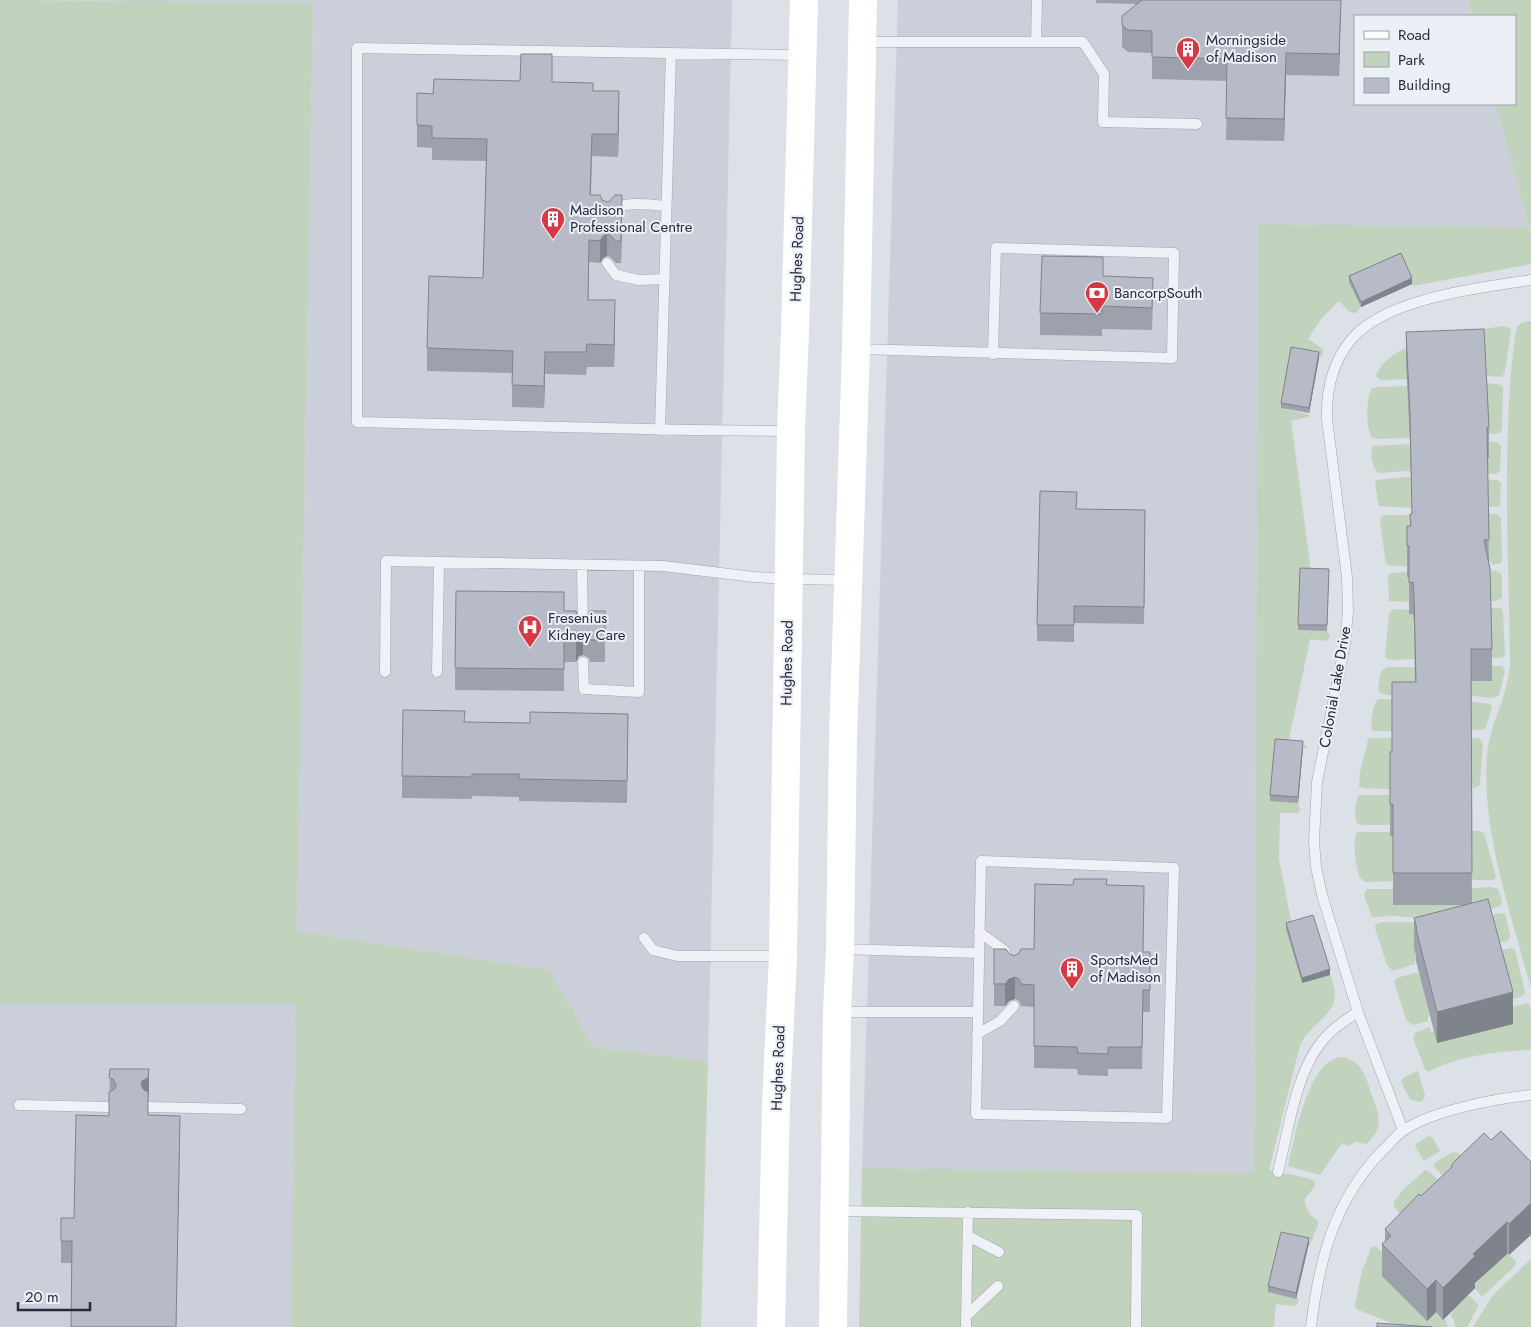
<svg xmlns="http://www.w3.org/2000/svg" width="1531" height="1327" viewBox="0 0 1531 1327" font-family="Jost,sans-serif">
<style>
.built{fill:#cacfda}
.green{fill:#c1d2bd}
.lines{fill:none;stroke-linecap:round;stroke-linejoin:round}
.lane-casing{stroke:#a1a6b1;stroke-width:11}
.lane{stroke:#eff1f6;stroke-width:10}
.secondary{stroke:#fff;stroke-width:28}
.wall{fill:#9da1ab}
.shaded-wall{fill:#7f838b}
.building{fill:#b6bbc7;stroke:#7f838b}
.labels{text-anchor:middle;stroke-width:4;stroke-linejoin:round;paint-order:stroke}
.poi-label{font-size:15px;fill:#252c3f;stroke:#eceff5;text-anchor:start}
.street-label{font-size:15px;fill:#252c3f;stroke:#eceff5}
</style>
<rect width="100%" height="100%" fill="#dce0e7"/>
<!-- built -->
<path class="built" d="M50 0H732L708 1061 594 1047 549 970 297 931 313 3Z
M898 0H1468L1472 16H1355V104H1496L1529 227 1258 224 1254 1173 862 1168Z
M0 1004H297L291 1327H0Z"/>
<!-- green -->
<path class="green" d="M0 0 313 2 297 931 549 970 594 1047 708 1061 701 1327H291L296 1004H0Z
M1468 0H1531V226L1529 227 1531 232V264L1413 286 1401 259 1349 282 1361 307 1356 313 1350 312 1339 301 1321 319 1308 339 1323 349V354L1320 358 1291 353 1281 408 1310 415 1308 417 1291 421 1311 571 1299 630 1327 631 1330 635 1329 639 1325 641 1310 639 1289 740 1304 744 1307 747 1306 749 1303 747 1298 803 1300 810 1298 813H1280L1279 859 1291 921 1308 919 1302 983 1330 975C1347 1014 1314 1017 1300 1045L1269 1170C1280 1174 1309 1176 1315 1182V1186L1304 1200 1309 1214 1319 1222 1310 1245 1308 1247V1244L1269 1292 1296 1299V1297L1299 1299 1298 1303 1294 1306 1276 1304 1274 1327H859L862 1168 1254 1173 1258 224 1529 227 1496 104H1515V16H1472Z
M1531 321V989C1512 916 1481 831 1487 755 1490 720 1511 693 1510 657 1509 581 1505 505 1508 429 1509 395 1511 361 1517 327L1521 323Z
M1504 326 1511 329V331L1505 371 1502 377 1485 376 1407 364V379L1381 380 1376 376C1391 337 1467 332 1504 326Z
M1485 383 1498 384 1503 387 1502 430 1498 434H1488Z
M1407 386 1408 406 1416 407 1410 438 1378 439 1371 437C1366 424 1366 403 1371 389L1378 387Z
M1489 442H1497L1501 446 1500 471 1496 474 1405 471 1380 473 1377 472C1372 467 1370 453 1373 446L1410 444 1411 461Z
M1405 477 1497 480 1501 483 1500 506 1488 507 1411 492V508L1379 506 1375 484 1377 480Z
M1488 514H1497L1501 518 1502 561 1501 563 1492 565V562H1488Z
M1384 515H1411L1412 533 1407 566H1391L1386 564 1380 522V519Z
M1496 571 1502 574V598L1496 601H1490L1480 572Z
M1407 572 1419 577 1409 602 1389 601 1388 575 1392 573Z
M1490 608H1501L1503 613 1505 655 1502 658H1492Z
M1393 609 1409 610 1413 614V628H1421L1414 641 1415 659 1390 660 1385 657 1389 613Z
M1492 666H1502L1505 671 1499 696 1491 698 1473 696H1394L1382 694 1378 690 1381 671 1388 667H1415V682L1492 681Z
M1378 699 1475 702 1490 704 1492 707 1486 727 1482 730H1471L1392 714V731H1373C1369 725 1373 704 1378 699Z
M1370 738H1392L1390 789 1363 788 1359 786 1360 772 1368 740Z
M1471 738H1479L1483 744 1480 785 1475 788H1473V784L1471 783Z
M1359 795H1390V825H1363L1357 823C1354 816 1355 802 1359 795Z
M1472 831H1478L1484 833 1496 876 1494 880H1472Z
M1357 832H1390L1393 836V881L1365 882 1360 878C1356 868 1352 842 1357 832Z
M1491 887 1498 889 1502 902 1500 906 1481 912 1442 920 1394 916 1372 917 1364 895 1366 890 1368 889H1393V904L1472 888Z
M1500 913 1505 914 1510 935V938L1507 941 1494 944 1415 949 1417 960 1414 961 1415 964 1393 971 1387 965 1375 928 1376 924 1384 922 1466 923Z
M1512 948 1515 950 1525 992 1523 996 1507 1001 1496 951Z
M1417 972 1418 974H1420L1430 1016 1428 1017V1021L1413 1025 1408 1022 1406 1019 1394 982 1397 978Z
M1526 1003 1529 1004 1531 1013V1050C1498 1051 1457 1056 1428 1072L1425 1069 1413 1038 1415 1033 1430 1027 1431 1032 1434 1031 1437 1043 1513 1024 1509 1008Z
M1339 1057C1361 1057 1367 1079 1372 1096 1376 1106 1380 1115 1378 1127 1377 1133 1371 1139 1367 1144L1356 1142 1347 1146 1342 1143 1320 1175 1288 1166C1294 1139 1305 1083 1326 1064 1330 1061 1335 1059 1339 1057Z
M1418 1071 1425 1095 1424 1099 1420 1102 1410 1099 1401 1082 1403 1078Z
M1429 1136 1432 1137 1440 1151 1424 1161 1415 1146 1416 1144Z
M1453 1152 1459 1153 1476 1172 1457 1190 1435 1168 1434 1164 1436 1162Z
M1425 1170 1430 1172 1453 1195 1416 1230 1394 1207V1202L1402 1191Z
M1372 1246 1377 1247 1444 1320 1445 1319 1448 1327H1401L1356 1309 1355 1305 1362 1271Z
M1506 1253 1516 1261 1515 1266 1482 1297 1473 1286Z
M1531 1259V1327H1473L1493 1295Z
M1469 1295 1478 1304V1307L1467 1327H1455L1454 1320 1450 1315 1453 1312 1451 1309Z"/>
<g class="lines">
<!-- lane casing -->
<g class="lane-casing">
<path id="lane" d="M864 42H1083L1104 74 1103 122 1197 124
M1036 42 1037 0
M612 211C621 200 653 205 666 206
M607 263 616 275 639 280 665 279
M857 349 1172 358 1174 253 996 248 993 354
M660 430 671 53
M790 431 690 430 357 422V48L801 55
M582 565 583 631
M583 662 584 689 639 692V566
M385 672 386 561 663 566 754 577 789 579 848 580
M437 672 439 562
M981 861 1174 868 1167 1118 976 1114Z
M979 932 1004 950 1009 960
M644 938 653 950 677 956H782
M840 949 979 953
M838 1012H978
M977 1034 1000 1021 1014 1006
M19 1105 109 1107
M148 1107 241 1109
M1403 1130 1358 1012 1322 895 1316 867 1314 841 1317 782 1345 644 1348 611 1347 577 1327 419C1326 391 1332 364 1350 341 1384 298 1479 288 1531 280
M1278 1172C1288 1133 1295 1076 1320 1044 1330 1030 1344 1021 1358 1012
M836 1211 1137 1215 1136 1327
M968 1236 999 1252
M966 1316 998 1286
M966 1327 968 1212
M1311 1327C1319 1260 1334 1201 1382 1151 1389 1145 1396 1135 1404 1130 1434 1110 1495 1099 1531 1095"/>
</g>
<!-- lane -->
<use href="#lane" class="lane"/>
<!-- secondary -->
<path class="secondary" d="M771 1327 776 1104 783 956 791 431 795 331 804 0
M833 1327 837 1012 840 949 843 738 856 349 863 0"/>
</g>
<!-- wall -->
<path class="wall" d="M1096 0H1341L1339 76 1286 75 1284 141 1226 140 1227 81 1152 79V53L1128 52 1122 47V16L1137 4 1096 3Z
M552 82 593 91 619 113 618 157 592 156 591 195 602 200 622 218 621 263H616L610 257 607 256 603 258 600 263 589 262 588 300 615 323 614 367H587L586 375 545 374 544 408 512 407V373L427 371V348L483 278 486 161 432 160V148L417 147V125L433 94Z
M1103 276 1153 300 1152 330 1102 329V336L1040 335V313Z
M1349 276 1412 284 1361 307 1349 282Z
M1406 332 1489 427V458H1487L1489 565 1492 649V681H1471L1472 903 1513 1024 1437 1043 1416 961V955L1414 949V918L1464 905H1393V836H1390V752H1392L1415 682 1414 628 1413 614H1409V577H1407V526H1410L1412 514 1410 444 1406 364Z
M1319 358 1309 413 1281 408V403Z
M1077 509 1145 510 1144 624 1074 623V642L1037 641V625Z
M1300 568 1329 569 1327 631 1298 630Z
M456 591 564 611 577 615 583 618 605 611V662H590L589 658 583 655 579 656 576 662H564V691L455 690Z
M465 722 628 736 627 803 519 801V797L472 796V799L402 798V776Z
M1303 747 1298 803 1270 801V795Z
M1107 885 1143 952H1150V1012H1143L1142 1069H1108V1076L1078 1075 1077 1069 1034 1068V1007L1021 1006 1019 1001 1015 999 1009 1001 1005 1006H994V949L1014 956 1034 949Z
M1286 923 1330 975 1302 983 1286 929Z
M110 1069 148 1115 180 1138 176 1327H71L72 1263H61V1218H74L109 1116Z
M1491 1140 1531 1162 1509 1255 1507 1254 1475 1283V1288L1443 1320 1436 1312 1427 1321 1382 1276V1244L1385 1242V1229L1451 1168V1166Z
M1309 1243 1296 1299 1268 1292V1286Z"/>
<!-- shaded-wall -->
<path class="shaded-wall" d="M1341 0 1339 76V54Z
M1286 53V75L1284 141V119Z
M619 91V113L618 157V134Z
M622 195V218L621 263V241Z
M607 234V256L603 258 600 263V241L603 236Z
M589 240V262L588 322V300Z
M1412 278V284L1361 307V302Z
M615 300V323L614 367V345Z
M545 352V374L544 408V386Z
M1319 352V358L1309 413V408Z
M583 633V655L579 656 576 662V640L579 634Z
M1303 741V747L1298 803V797Z
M1330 969V975L1302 983V978Z
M1015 977V999L1009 1001 1005 1006V984L1009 979Z
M1513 992V1024L1437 1043V1012Z
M149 1069V1091L148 1100 141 1085 142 1081Z
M1531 1203V1235L1509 1255V1224Z
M1507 1222V1254L1475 1283V1288L1443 1320V1288L1473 1254Z
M1309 1238V1243L1296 1299V1293Z
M1436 1280V1312L1427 1321V1289Z"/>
<!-- building -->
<path class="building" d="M1142 0H1341L1339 54 1286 53 1284 119 1226 118 1227 59 1152 57V31L1128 30 1122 25V16Z
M521 54H552V82L593 83V91H619L618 134H592L590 195H600L602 200 607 202 610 201 615 195H622L621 241H616L610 235 607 234 603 236 600 241 589 240 588 300H615L614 345 587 344 586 352H545L544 386 512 385 513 351 427 348 429 276 483 278 487 139 432 138V126L417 125V93L433 94 434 79 520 81Z
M1401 253 1412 278 1361 302 1349 276Z
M1042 256 1103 257V276L1153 278 1152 308 1102 306V314L1040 313Z
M1484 329 1489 427H1487L1489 540H1484L1490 569 1492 649H1471L1472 873H1393V804H1390V752H1392V682H1416L1414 596 1413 582 1409 583V546H1407V526H1411L1410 514H1412L1410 413 1406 332Z
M1291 347 1319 352 1309 408 1281 403Z
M1040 491 1077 492 1076 509 1145 510 1144 607 1074 606V625H1037Z
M1300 568 1329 569 1327 625H1298Z
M456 591 564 592V611H576L577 615 583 618 587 616 590 611H605V640H590L589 636 583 633 579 634 576 640H564V669L455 668Z
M403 710 465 711 464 722 530 723V712L628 714 627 781 519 779V774H472V777L402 776Z
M1275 739 1303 741 1298 797 1270 795Z
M1074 879H1107L1106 885 1144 886 1143 952H1150V990H1143L1142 1047H1108V1054L1078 1053 1077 1047 1034 1046V985L1021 984 1019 979 1015 977 1009 979 1005 984H994V949H1006L1010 954 1014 956 1019 953 1021 949H1034L1035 884 1073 885Z
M1488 899 1513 992 1437 1012 1416 929H1417L1414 918Z
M1313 915 1330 969 1302 978 1286 923Z
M110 1069H149L148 1078 142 1081 141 1085 144 1090 148 1092V1115L180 1116 176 1327H71L72 1241H61V1218H74L76 1115 109 1116V1092L115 1089 116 1085 113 1079 109 1078Z
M1501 1131 1531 1162V1203L1509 1224 1507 1222 1473 1254 1475 1256 1443 1288 1436 1280 1427 1289 1382 1244 1391 1236 1385 1229 1419 1194 1421 1196 1452 1167 1451 1166 1457 1159 1484 1133 1491 1140Z
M1281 1232 1309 1238 1296 1293 1268 1286Z
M1377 1323 1432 1327H1377Z"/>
<!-- icons -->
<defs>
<g id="building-pin" transform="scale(1.25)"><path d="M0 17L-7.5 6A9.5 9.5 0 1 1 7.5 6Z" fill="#d53944" stroke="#eceff5"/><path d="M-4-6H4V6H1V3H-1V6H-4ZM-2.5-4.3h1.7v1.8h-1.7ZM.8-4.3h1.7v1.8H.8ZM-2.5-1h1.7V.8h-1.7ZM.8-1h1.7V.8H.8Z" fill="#fff"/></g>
<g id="bank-pin" transform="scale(1.25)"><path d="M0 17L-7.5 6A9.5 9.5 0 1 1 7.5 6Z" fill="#d53944" stroke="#eceff5"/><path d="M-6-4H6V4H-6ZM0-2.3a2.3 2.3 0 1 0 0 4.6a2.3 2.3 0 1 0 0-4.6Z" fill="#fff"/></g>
<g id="hospital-pin" transform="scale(1.25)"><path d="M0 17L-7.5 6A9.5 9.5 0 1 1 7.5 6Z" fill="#d53944" stroke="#eceff5"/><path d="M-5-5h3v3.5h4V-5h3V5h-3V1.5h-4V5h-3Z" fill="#fff"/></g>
</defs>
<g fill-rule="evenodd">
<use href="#building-pin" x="1188" y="49"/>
<use href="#building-pin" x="553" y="219"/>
<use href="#bank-pin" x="1097" y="293"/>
<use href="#hospital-pin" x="530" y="627"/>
<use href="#building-pin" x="1072" y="969"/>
</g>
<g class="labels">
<!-- poi labels -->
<g class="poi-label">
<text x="1206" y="45">Morningside<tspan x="1206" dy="17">of Madison</tspan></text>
<text x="570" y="215">Madison<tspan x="570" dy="17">Professional Centre</tspan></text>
<text x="1114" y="298">BancorpSouth</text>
<text x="548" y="623">Fresenius<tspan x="548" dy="17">Kidney Care</tspan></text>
<text x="1090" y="965">SportsMed<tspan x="1090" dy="17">of Madison</tspan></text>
</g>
<!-- street labels -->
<g class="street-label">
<text transform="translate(797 259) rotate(-88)" y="5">Hughes Road</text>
<text transform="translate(787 663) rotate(-89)" y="5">Hughes Road</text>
<text transform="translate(1335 687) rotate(-80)" y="5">Colonial Lake Drive</text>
<text transform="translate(778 1068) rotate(-88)" y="5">Hughes Road</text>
</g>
</g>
<!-- legend -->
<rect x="1354" y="15" width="162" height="90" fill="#eceff5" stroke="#9ca1ac"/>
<rect x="1364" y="31" width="25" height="8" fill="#ffffff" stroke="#9ca1ac"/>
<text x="1398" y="40" font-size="15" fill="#252c3f">Road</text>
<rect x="1364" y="52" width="25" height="15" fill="#c1d2bd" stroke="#9ca1ac"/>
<text x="1398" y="65" font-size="15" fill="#252c3f">Park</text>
<rect x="1364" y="78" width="25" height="15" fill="#b6bbc7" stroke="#9ca1ac"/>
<text x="1398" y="90" font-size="15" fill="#252c3f">Building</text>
<!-- scale -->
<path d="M18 1302v8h72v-8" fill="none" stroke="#252c3f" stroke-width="2.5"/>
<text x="25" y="1302" font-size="15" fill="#252c3f" stroke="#eceff5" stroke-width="4" paint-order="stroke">20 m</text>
</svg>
